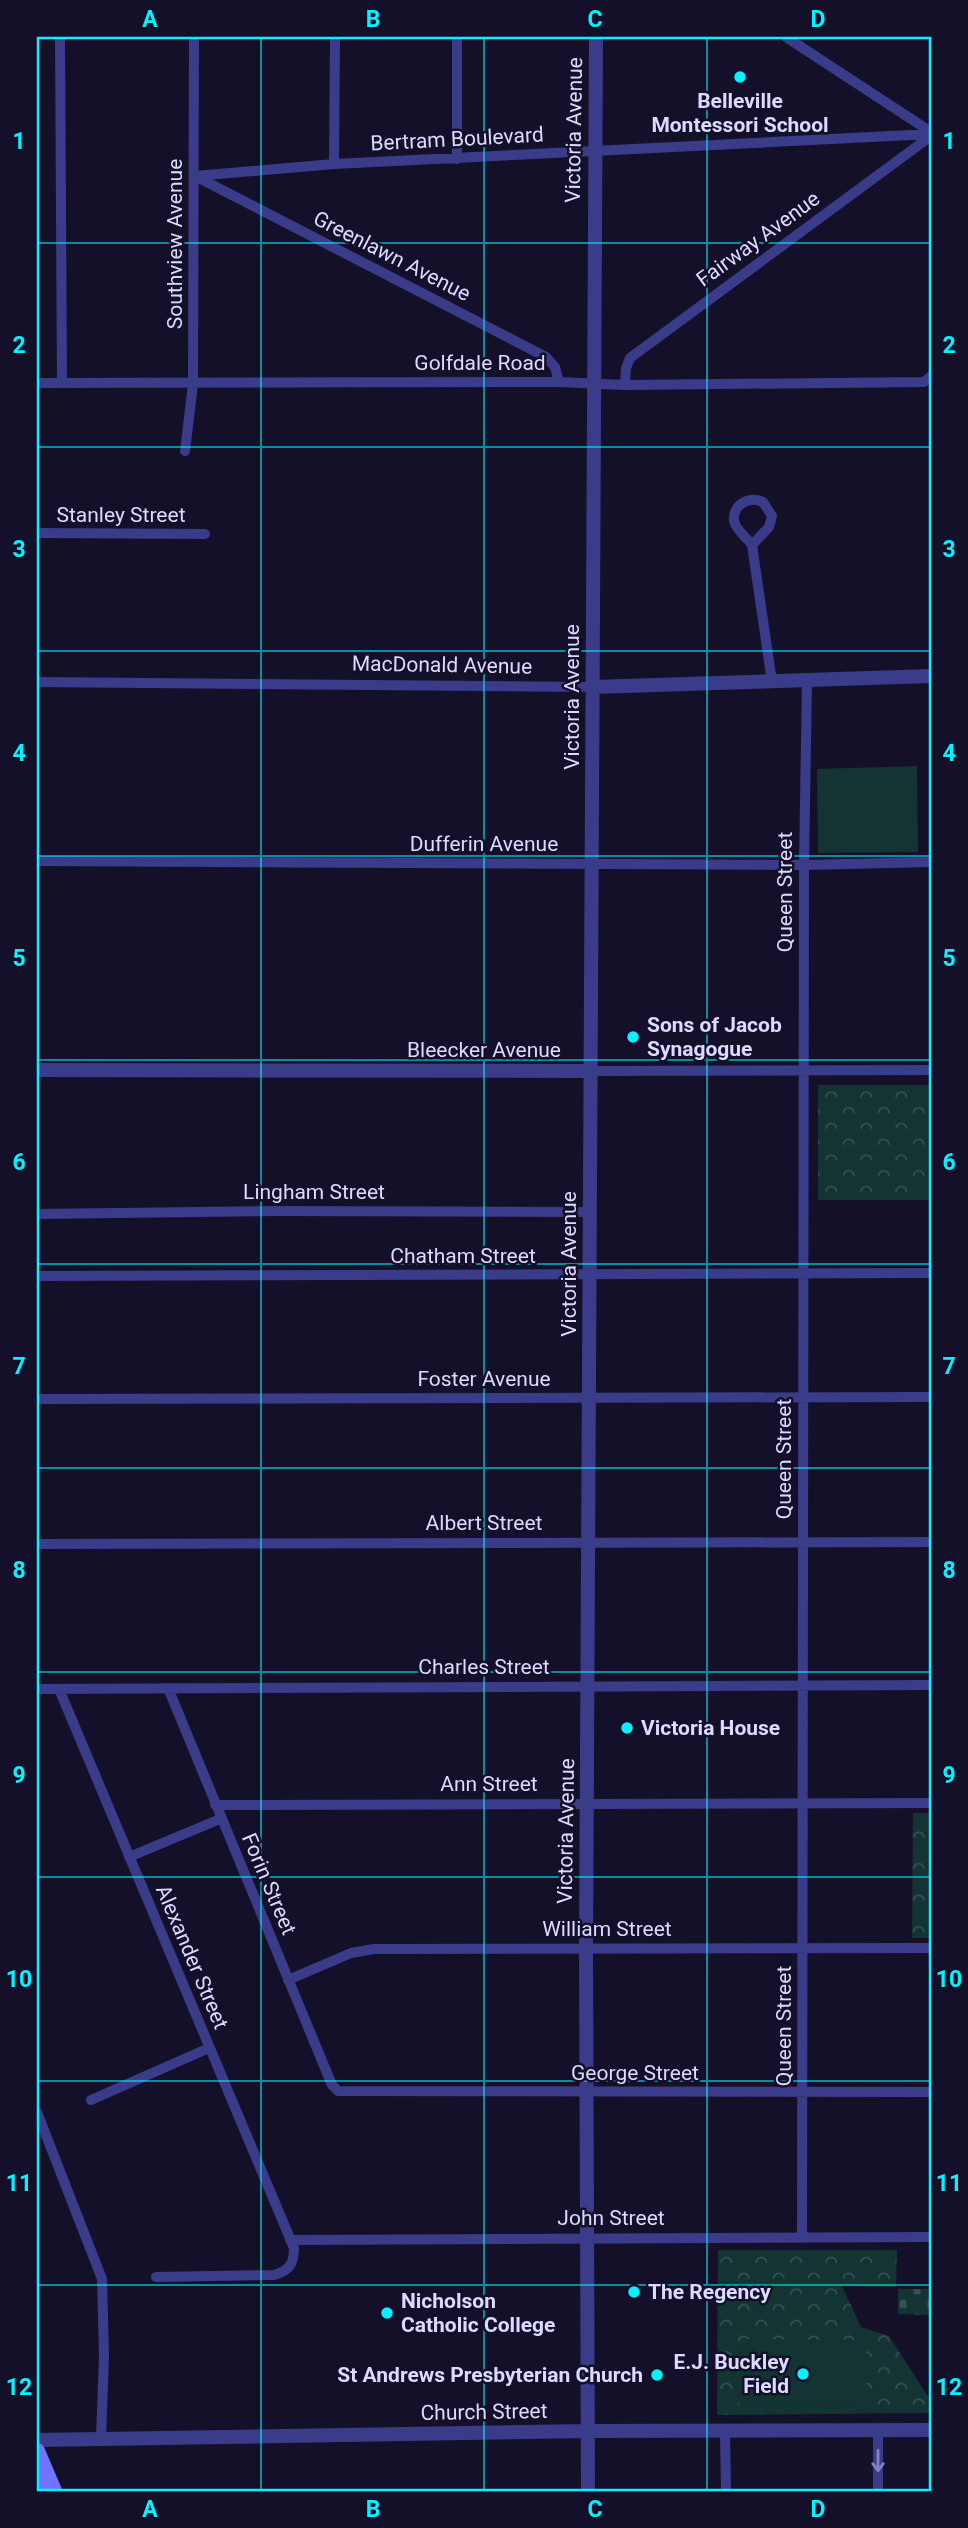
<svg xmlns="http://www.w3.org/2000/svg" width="968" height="2528" viewBox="0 0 968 2528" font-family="Roboto,sans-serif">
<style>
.cemetery{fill:url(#cemetery-stones)}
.park{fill:url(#park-crowns)}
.pitch{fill:#133432}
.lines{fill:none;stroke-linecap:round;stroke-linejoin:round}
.minor{stroke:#3b3c89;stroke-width:10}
.tertiary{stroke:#3b3c89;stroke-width:14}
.secondary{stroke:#7174ff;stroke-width:16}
.oneway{stroke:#8383be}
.grid{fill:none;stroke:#06f2ff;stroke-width:2;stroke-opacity:0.55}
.poi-dot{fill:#06f2ff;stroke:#14102a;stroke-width:2.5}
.labels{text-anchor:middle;stroke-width:5;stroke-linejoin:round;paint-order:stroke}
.poi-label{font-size:21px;font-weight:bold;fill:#dcdaff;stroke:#14102a;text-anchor:start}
.street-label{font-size:21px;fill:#dcdaff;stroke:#14102a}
.neatline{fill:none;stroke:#06f2ff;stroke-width:2.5}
.grid-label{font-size:23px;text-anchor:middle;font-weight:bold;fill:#06f2ff}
</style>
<defs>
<pattern id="cemetery-stones" width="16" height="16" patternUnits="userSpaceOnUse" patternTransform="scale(1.75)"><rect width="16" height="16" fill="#133432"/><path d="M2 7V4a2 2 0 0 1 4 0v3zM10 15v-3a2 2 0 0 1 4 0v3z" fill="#355151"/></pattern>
<pattern id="park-crowns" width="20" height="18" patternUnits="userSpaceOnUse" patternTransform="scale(1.75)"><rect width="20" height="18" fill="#133432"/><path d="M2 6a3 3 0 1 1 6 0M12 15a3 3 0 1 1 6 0" fill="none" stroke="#355151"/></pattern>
</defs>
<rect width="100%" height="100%" fill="#14102a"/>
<!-- cemetery -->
<path class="cemetery" d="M898 2289H931V2315L898 2314Z"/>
<!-- park -->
<path class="park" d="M818 1085H931V1200H818Z
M913 1813H931V1938H912Z
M718 2250H897L896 2287 842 2286 861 2327 889 2336 931 2401V2413L717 2415Z"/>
<!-- pitch -->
<path class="pitch" d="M917 766 918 852 818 853 817 769Z
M740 2339 866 2340V2408L739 2407Z"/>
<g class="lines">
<!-- minor -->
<path class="minor" d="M60 37 62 383
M786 37 931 132
M457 159V37
M334 164 335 37
M195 176 334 164 931 134
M195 176 546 357 555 367 559 382
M37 383 559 382 625 385 924 382 931 376
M625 385 626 368 630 358 931 136
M185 451 193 384 194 37
M37 533 205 534
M752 545C747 538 736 530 734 521 732 504 750 496 763 502L772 516 769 527 752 545 772 682
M37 682 593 687
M37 861 804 865 931 862
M590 1071 931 1070
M37 1214 283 1211 590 1212
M37 1276 931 1273
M37 1399 931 1397
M37 1544 931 1542
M168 1688 332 2085 338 2091 931 2092
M37 1689 931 1685
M59 1689 294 2248C294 2264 289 2271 274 2275L156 2277
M215 1805 931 1803
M129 1857 220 1819
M288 1980 351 1953 374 1949 931 1948
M91 2100 209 2048
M37 2112 102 2279 104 2356 101 2438
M802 2237 804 865 807 681
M290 2240 931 2237
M725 2431 726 2491
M878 2431V2491"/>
<!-- tertiary -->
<path class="tertiary" d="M593 687 931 676
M37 1070 590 1071
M37 2440 588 2431 931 2430
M588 2491 586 1948 596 37"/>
<!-- secondary -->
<path class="secondary" d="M37 2451 54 2491
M37 2480 41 2491"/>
</g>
<!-- one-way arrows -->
<defs><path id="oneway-shaft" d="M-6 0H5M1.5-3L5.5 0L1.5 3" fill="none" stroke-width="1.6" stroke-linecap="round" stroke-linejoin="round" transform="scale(1.75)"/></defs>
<use class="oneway" href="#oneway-shaft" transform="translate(878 2461) rotate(90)"/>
<!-- grid -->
<path class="grid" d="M261 37V2491M484 37V2491M707 37V2491M37 243H931M37 447H931M37 651H931M37 856H931M37 1060H931M37 1264H931M37 1468H931M37 1672H931M37 1877H931M37 2081H931M37 2285H931"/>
<!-- markers -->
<g class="poi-dot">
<circle cx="740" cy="77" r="7"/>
<circle cx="633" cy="1037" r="7"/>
<circle cx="627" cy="1728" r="7"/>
<circle cx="634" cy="2292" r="7"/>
<circle cx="387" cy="2313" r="7"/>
<circle cx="803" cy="2374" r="7"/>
<circle cx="657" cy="2375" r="7"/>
</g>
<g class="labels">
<!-- poi labels -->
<g class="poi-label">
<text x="740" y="108" text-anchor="middle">Belleville<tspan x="740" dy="24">Montessori School</tspan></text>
<text x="647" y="1032">Sons of Jacob<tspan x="647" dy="24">Synagogue</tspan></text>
<text x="641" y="1735">Victoria House</text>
<text x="648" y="2299">The Regency</text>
<text x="401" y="2308">Nicholson<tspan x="401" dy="24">Catholic College</tspan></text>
<text x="789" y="2369" text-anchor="end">E.J. Buckley<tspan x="789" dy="24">Field</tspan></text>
<text x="643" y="2382" text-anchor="end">St Andrews Presbyterian Church</text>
</g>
<!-- street labels -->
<g class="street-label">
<text transform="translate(574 130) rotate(-89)" y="7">Victoria Avenue</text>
<text transform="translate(457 139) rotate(-3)" y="7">Bertram Boulevard</text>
<text transform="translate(758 239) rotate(-36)" y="7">Fairway Avenue</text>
<text transform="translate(175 244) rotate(-90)" y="7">Southview Avenue</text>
<text transform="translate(392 256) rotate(27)" y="7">Greenlawn Avenue</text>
<text x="480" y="370">Golfdale Road</text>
<text x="121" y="522">Stanley Street</text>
<text transform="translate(442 665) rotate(1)" y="7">MacDonald Avenue</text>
<text transform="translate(572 697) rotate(-90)" y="7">Victoria Avenue</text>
<text x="484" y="851">Dufferin Avenue</text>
<text transform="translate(785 892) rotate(-90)" y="7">Queen Street</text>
<text x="484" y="1057">Bleecker Avenue</text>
<text x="314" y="1199">Lingham Street</text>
<text x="463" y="1263">Chatham Street</text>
<text transform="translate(569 1264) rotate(-90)" y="7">Victoria Avenue</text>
<text x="484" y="1386">Foster Avenue</text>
<text transform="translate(784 1459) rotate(-90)" y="7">Queen Street</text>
<text x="484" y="1530">Albert Street</text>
<text x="484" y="1674">Charles Street</text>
<text x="489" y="1791">Ann Street</text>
<text transform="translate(566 1831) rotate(-89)" y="7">Victoria Avenue</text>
<text transform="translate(269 1884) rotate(67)" y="7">Forin Street</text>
<text x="607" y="1936">William Street</text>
<text transform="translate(192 1957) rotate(67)" y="7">Alexander Street</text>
<text transform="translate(784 2026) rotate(-90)" y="7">Queen Street</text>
<text x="635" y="2080">George Street</text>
<text x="611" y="2225">John Street</text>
<text transform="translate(484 2412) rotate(-1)" y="7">Church Street</text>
</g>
</g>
<!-- border -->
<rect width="968" height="2528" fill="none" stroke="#14102a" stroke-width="77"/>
<rect x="38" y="38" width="892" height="2452" class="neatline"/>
<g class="grid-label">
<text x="150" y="27">A</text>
<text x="373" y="27">B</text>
<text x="595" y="27">C</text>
<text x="818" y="27">D</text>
<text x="19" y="149">1</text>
<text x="949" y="149">1</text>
<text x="19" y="353">2</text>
<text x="949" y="353">2</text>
<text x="19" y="557">3</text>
<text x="949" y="557">3</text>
<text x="19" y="761">4</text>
<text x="949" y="761">4</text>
<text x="19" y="966">5</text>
<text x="949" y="966">5</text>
<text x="19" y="1170">6</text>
<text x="949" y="1170">6</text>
<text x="19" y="1374">7</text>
<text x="949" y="1374">7</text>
<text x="19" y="1578">8</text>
<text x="949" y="1578">8</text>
<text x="19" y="1783">9</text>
<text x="949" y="1783">9</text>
<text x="19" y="1987">10</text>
<text x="949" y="1987">10</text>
<text x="19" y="2191">11</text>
<text x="949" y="2191">11</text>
<text x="19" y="2395">12</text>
<text x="949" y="2395">12</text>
<text x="150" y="2517">A</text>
<text x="373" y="2517">B</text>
<text x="595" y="2517">C</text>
<text x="818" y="2517">D</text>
</g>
</svg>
